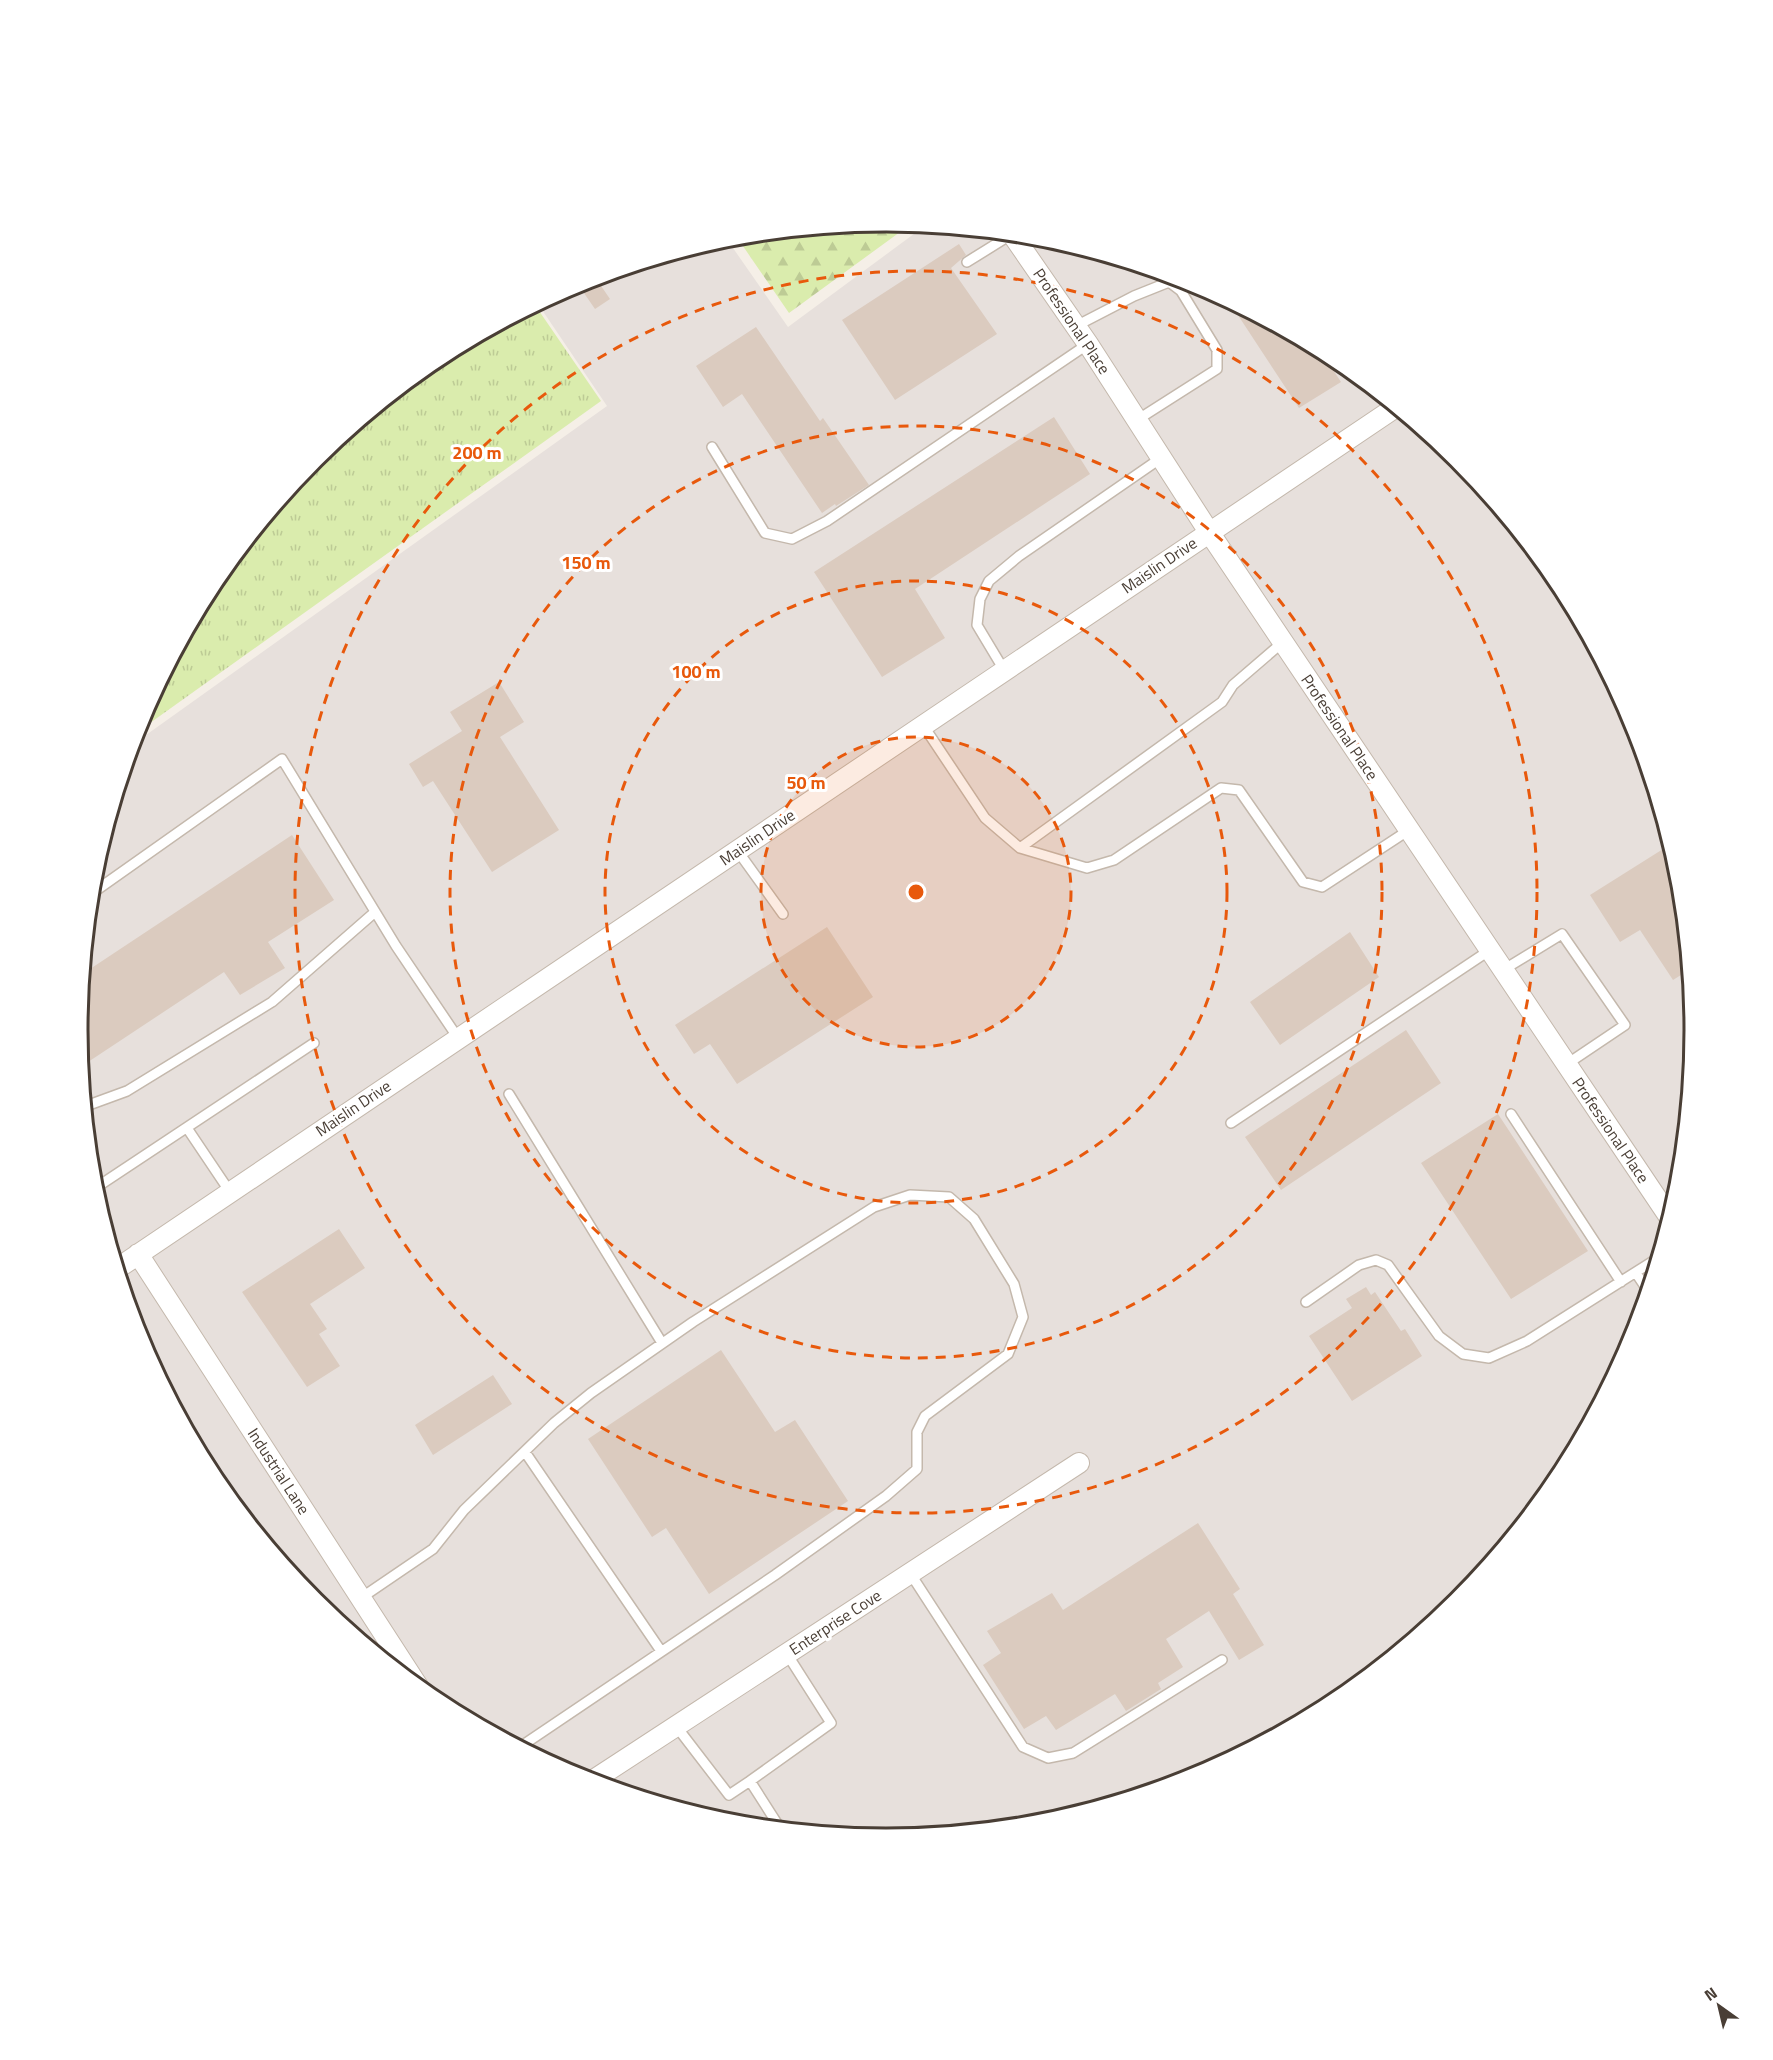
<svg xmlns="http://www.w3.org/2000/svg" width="1773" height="2060" viewBox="0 0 1773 2060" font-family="'Titillium Web',sans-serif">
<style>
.industrial{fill:#e7e0dc}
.grass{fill:url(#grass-tufts)}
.forest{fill:url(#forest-firs)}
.building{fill:#dbcbbf}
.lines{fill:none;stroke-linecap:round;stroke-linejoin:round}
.lane-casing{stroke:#c4b8ac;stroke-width:12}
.street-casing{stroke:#c4b8ac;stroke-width:22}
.lane{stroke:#fff;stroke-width:9}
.street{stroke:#fff;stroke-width:20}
.ring{fill:none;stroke:#e8590c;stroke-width:3;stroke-dasharray:10 8}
.labels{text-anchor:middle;stroke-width:6;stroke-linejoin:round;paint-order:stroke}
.street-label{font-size:16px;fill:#493e35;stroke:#fff}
.rim{fill:none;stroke:#493e35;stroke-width:3}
.centre{fill:#e8590c;stroke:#fff;stroke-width:3}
.ring-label{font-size:18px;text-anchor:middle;font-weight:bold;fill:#e8590c;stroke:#fff;stroke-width:6;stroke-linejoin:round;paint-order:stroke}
</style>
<defs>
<pattern id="grass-tufts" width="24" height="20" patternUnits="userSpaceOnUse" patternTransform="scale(1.5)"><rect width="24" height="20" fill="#daecad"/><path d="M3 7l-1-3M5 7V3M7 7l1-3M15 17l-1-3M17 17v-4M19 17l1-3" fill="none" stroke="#bdcb95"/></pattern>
<pattern id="forest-firs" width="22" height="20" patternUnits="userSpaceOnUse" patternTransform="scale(1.5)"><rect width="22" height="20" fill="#daecad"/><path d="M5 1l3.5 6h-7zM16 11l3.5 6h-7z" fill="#bdcb95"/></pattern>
</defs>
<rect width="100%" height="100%" fill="#f5efe7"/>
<!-- industrial -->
<path class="industrial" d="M926 225 1045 237 1196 283 1336 358 1458 459 1559 581 1634 721 1680 873 1695 1030 1679 1188 1633 1340 1559 1479 1458 1602 1335 1702 1196 1777 1044 1823 886 1838 728 1823 577 1777 437 1702 315 1601 214 1479 139 1339 93 1187 78 1030 94 872 132 745 607 406 538 304 577 283 726 238 788 327Z"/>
<!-- grass -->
<path class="grass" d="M535 305 601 401 136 733 140 720 214 581 315 458 438 358Z"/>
<!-- forest -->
<path class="forest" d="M887 222 911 224 789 313 736 236 798 230 805 235 817 228Z"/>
<!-- building -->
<path class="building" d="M959 244 966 255 951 268 997 334 895 400 842 320Z
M595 277 610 299 595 309 577 283Z
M1228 300 1320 350 1341 382 1299 408Z
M756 327 820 421 823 418 869 485 836 506 835 504 822 513 742 394 723 407 696 366Z
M1054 417 1090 474 915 589 945 638 882 677 814 572Z
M499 682 524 722 500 737 559 830 492 872 433 781 423 787 409 764 462 731 450 712Z
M292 835 334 900 268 942 285 968 240 995 224 972 82 1066 78 1030 84 973Z
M1671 844 1680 873 1689 970 1673 980 1640 930 1620 942 1590 895Z
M827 927 873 997 737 1084 710 1044 694 1054 675 1025Z
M1350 932 1379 977 1280 1045 1250 1002Z
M1406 1030 1441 1083 1281 1190 1245 1137Z
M1498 1114 1588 1251 1511 1299 1421 1163Z
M339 1229 365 1268 310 1304 327 1329 319 1334 340 1366 307 1387 242 1292Z
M1366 1287 1371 1295 1375 1292 1401 1331 1405 1329 1422 1356 1352 1401 1309 1336 1352 1308 1346 1299Z
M721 1350 775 1432 795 1420 848 1501 709 1594 666 1528 652 1537 588 1439Z
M493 1375 512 1404 433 1455 415 1425Z
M1198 1523 1240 1589 1233 1594 1264 1645 1239 1660 1209 1611 1166 1639 1183 1667 1158 1683 1161 1689 1126 1711 1115 1694 1056 1730 1046 1716 1024 1729 983 1665 1001 1653 987 1631 1052 1593 1063 1610Z"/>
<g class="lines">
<!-- lane casing -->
<g class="lane-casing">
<path id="lane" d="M967 262 1012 234
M1076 326 1134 296 1169 282 1181 291 1217 350V369L1137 420
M712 447 765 533 792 539 827 521 1088 344
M1004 670 977 625 980 599 989 581 1019 556 1161 458
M923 725 985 818 1020 848 1087 868 1114 860 1221 788 1239 790 1303 882 1322 887 1409 830
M1020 848 1222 702 1233 685 1283 642
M737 850 783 914
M91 894 282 759 396 946 458 1038
M1503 970 1562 934 1625 1025 1567 1064
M509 1094 662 1343
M86 1106 127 1091 272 1002 375 912
M1511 1114 1621 1282
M1231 1123 1490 950
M187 1128 230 1192
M94 1189 314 1043
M1636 1273 1648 1291
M1306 1302 1359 1265 1376 1260 1388 1265 1439 1336 1463 1354 1489 1358 1527 1341 1658 1258
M525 1452 661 1651
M910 1573 1023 1747 1048 1758 1073 1753 1222 1660
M361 1598 433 1549 464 1510 554 1423 591 1393 693 1322 874 1207 910 1195 949 1197 974 1219 1014 1284 1023 1317 1008 1354 925 1416 917 1432V1469L886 1496 775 1575 520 1747
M676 1726 729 1795 750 1781
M780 1828 750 1781 831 1723 787 1654"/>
</g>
<!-- street casing -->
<g class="street-casing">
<path id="street" d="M1012 234 1088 344 1209 532 1670 1218
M138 1254 419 1688
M118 1268 1396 407
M592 1781 1079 1463"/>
</g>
<!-- lane -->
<use href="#lane" class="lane"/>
<!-- street -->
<use href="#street" class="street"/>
</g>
<!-- distance rings -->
<circle cx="916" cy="892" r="155" fill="#e8590c" fill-opacity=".12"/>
<g class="ring">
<circle cx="916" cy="892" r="155"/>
<circle cx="916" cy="892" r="311"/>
<circle cx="916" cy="892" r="466"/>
<circle cx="916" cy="892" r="621"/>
</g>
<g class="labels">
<!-- street labels -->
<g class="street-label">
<text transform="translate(1072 321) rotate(56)" y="6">Professional Place</text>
<text transform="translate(1159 565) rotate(-34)" y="6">Maislin Drive</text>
<text transform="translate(1340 727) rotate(56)" y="6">Professional Place</text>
<text transform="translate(757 837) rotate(-34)" y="6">Maislin Drive</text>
<text transform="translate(353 1108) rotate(-34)" y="6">Maislin Drive</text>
<text transform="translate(1611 1130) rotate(56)" y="6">Professional Place</text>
<text transform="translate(279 1471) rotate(57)" y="6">Industrial Lane</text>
<text transform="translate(835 1622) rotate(-33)" y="6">Enterprise Cove</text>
</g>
</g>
<!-- crop -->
<path d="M0 0H1773V2060H0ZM88 1030a798 798 0 1 1 1596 0a798 798 0 1 1-1596 0Z" fill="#fff" fill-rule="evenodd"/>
<path class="rim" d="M88 1030a798 798 0 1 1 1596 0a798 798 0 1 1-1596 0Z"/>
<circle cx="916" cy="892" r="9" class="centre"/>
<g class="ring-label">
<text x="477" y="459">200 m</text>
<text x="586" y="569">150 m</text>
<text x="696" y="678">100 m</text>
<text x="806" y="789">50 m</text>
</g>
<!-- north arrow -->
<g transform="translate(1719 2006) rotate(326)" stroke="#ffffff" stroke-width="4.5" paint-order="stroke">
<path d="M0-4.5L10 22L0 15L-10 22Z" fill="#493e35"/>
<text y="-9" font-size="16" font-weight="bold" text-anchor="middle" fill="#493e35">N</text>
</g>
</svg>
